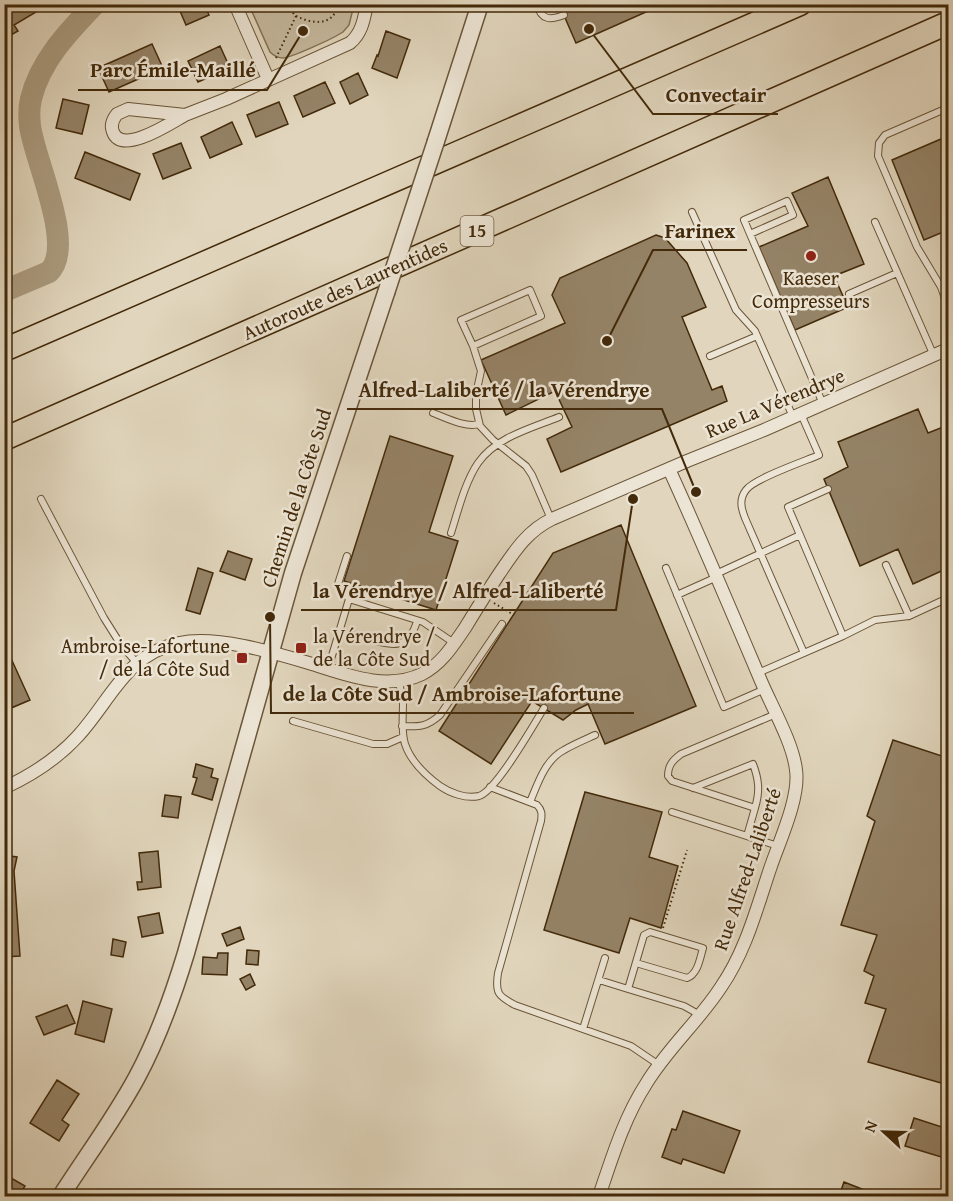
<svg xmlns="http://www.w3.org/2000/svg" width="953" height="1201" viewBox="0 0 953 1201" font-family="'Gentium Book Plus',serif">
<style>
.green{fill:#c6b99f;stroke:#847254;stroke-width:1.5}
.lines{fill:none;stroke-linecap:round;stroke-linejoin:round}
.river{stroke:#ab9c80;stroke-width:22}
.building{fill:#958367;stroke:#432a0a;stroke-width:1.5}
.service-casing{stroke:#6a5537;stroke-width:8}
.minor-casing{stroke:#6a5537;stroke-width:14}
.tertiary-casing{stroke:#6a5537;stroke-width:19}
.motorway-casing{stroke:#432a0a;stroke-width:25}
.path{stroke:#432a0a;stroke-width:2;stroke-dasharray:1.5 3;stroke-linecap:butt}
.service{stroke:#ece4d4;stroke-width:6}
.minor{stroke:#ece4d4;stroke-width:12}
.tertiary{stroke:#ece4d4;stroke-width:16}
.motorway{stroke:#e1d6bd;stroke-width:22}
.tertiary-bridge-casing{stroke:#6a5537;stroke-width:19;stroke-linecap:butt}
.tertiary-bridge{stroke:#ece4d4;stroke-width:16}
.poi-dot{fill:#8f2418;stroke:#ece4d4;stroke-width:2}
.labels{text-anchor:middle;stroke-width:5;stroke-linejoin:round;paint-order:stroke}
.shield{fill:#ece4d4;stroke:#766247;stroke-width:1.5}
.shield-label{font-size:18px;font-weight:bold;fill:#432a0a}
.poi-label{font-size:20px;fill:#432a0a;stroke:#ece4d4}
.street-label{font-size:20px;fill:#432a0a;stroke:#ece4d4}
.leader{fill:none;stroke:#432a0a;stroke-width:2}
.callout-dot{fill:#432a0a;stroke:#ece4d4;stroke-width:2}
.callout-label{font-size:21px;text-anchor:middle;font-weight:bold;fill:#432a0a;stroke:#ece4d4;stroke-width:5;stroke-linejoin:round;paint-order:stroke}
</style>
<rect width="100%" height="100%" fill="#e1d6bd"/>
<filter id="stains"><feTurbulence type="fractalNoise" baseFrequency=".00333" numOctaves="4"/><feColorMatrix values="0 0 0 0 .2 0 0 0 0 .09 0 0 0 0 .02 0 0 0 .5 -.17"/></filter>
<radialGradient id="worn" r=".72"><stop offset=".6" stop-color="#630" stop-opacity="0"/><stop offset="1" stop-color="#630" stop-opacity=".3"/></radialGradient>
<!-- green -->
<path class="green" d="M249 5H354L349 25 343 32C334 38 293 57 283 58 278 58 274 56 270 52Z"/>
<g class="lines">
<!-- river -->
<path class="river" d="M4 291 49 272C76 246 34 159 30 126 29 117 29 107 31 99 40 61 69 31 95 4"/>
</g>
<!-- building -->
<path class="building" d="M4 4H32L36 12 14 25 18 31 4 39Z
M177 4H204L209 15 186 25Z
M559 4H664L576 43Z
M386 31 410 40 397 78 372 68 377 55 378 56Z
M152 44 163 68 109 92 98 68Z
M220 46 230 68 198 82 188 61Z
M358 73 368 95 350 104 340 82Z
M325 82 335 103 303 117 294 96Z
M63 99 89 105 82 134 56 128Z
M279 102 288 124 256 137 247 115Z
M232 122 242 144 210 158 201 137Z
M948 136V230L924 240 892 160Z
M181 143 191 168 163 179 153 154Z
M85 152 140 174 130 200 75 178Z
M828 177 864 264 834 276 848 307 795 330 759 247 808 226 792 193Z
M656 235 665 238 687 263 706 307 682 317 712 390 722 386 727 401 561 472 547 439 572 427 555 391 506 415 481 360 565 323 552 295 560 278Z
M918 409 928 433 948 425V568L913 584 898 549 860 566 824 479 848 467 838 442Z
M390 436 453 456 429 532 458 541 436 610 344 581Z
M621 525 696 706 605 744 588 704 576 710 563 720 532 701 491 764 439 731 553 553Z
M228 551 252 559 245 580 220 571Z
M198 568 213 573 200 614 186 610Z
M4 643 30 700 4 711Z
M893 740 948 758V1085L868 1062 886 1009 865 1003 874 976 864 971 877 935 841 925 875 821 867 816Z
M196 764 213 769 211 777 218 779 212 800 192 794 197 778 193 777Z
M585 792 662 812 649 857 678 866 661 928 630 918 619 953 544 930Z
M165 795 181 797 178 818 162 816Z
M158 851 161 887 138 890 137 882H142L139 853Z
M10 856 17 857 14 871 20 956 4 957V858Z
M159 913 163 933 142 937 138 917Z
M240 927 244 939 227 946 222 934Z
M113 939 126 942 123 957 111 955Z
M247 950 259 951 258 965 246 964Z
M218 953H228L227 975 202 974 203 957 217 958Z
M250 974 255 985 246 990 240 979Z
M83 1001 112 1009 104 1042 75 1034Z
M67 1005 75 1023 44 1035 36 1017Z
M57 1080 79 1094 62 1120 69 1125 59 1141 30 1123Z
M683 1111 740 1131 724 1173 683 1159 681 1164 662 1157 672 1129 676 1130Z
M914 1118 948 1129V1159L905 1146Z
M4 1174 25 1186 19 1196H4Z
M844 1182 872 1193 871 1196H839Z"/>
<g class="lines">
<!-- service casing -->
<g class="service-casing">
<path id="service" d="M537 4C541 21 551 20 564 15
M945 109 885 135 879 143 878 156 917 247 941 287 948 307
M692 212 736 310 755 331 793 417
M875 222 934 356
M947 230 948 233
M750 234 793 215 787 201 744 220 750 234 823 404
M849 294 897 273
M473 346 541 316 530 290 461 320 473 346 481 371 476 394V409L480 426 493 440 526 466 532 475 551 519
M710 356 757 336
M433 413C447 418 465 428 479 424
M801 414 819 455C805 461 753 479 746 490 739 499 741 508 745 518L804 653
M41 499 104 618 121 645 137 663
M451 533C458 511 465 482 478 463 496 437 532 428 559 417
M800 535 788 507 828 489
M347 556 338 584 349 599
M886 565 909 616
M666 568 724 707 765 689
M716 574 800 535 843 636 758 673
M677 595 717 577
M340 631C349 634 358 637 368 639 391 646 409 650 417 621
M843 636 875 620 909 616 948 598
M328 669 349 599 423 622 454 643
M399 681C400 688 402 696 403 704 403 718 401 731 405 744 411 762 425 775 440 786 450 793 466 799 479 796 496 791 533 726 544 708
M293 721 373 744H387L403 737
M402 726C419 727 427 727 440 715L502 624
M490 787 537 805C542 810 542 814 541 821L498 973C495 993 498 996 515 1005L631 1046 659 1065
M693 788 753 764C759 780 760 791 755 808
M530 802C538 783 545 760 564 750 574 744 584 740 595 735
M672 812 778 846
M747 836 755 808 672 781 668 776C668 765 673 760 681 754L776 714
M636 963 687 978C698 974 700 958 703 948L650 932 644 935 628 989 684 1006 700 1015
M599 980 628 989
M583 1029 605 958"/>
</g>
<!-- minor casing -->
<g class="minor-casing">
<path id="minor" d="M235 4 268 79
M128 109 185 115C172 122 122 156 113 132 110 125 113 119 117 114Z
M185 115 226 99 350 43C362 33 364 19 367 4
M4 788C32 775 58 758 78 736 111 700 126 654 179 643 217 635 275 653 312 664 347 675 387 691 422 674 442 664 453 645 465 628 476 610 487 592 499 574 514 552 527 531 552 519L687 461 764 430 948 349
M599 1196C612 1158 624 1118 646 1084 667 1049 699 1021 721 987 746 951 757 907 771 866 780 840 800 797 796 770 793 743 772 707 761 681 731 610 701 539 669 469"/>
</g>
<!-- tertiary casing -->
<g class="tertiary-casing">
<path id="tertiary" d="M436 141 480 4
M61 1196C86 1157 115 1118 137 1077 158 1038 173 996 186 953L293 573 386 293"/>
</g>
<!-- motorway casing -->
<g class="motorway-casing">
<path id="motorway" d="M4 350 800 4
M4 439 948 23"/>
</g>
<!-- path -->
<path class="path" d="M296 16C312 24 334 27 338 4
M276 58 296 16 291 11 277 4
M494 603 514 615
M663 928 687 850"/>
<!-- service -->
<use href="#service" class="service"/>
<!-- minor -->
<use href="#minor" class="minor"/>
<!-- tertiary -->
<use href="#tertiary" class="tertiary"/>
<!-- motorway -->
<use href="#motorway" class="motorway"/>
<!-- tertiary-bridge casing -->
<g class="tertiary-bridge-casing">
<path id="tertiary-bridge" d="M386 293 436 141"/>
</g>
<!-- tertiary-bridge -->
<use href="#tertiary-bridge" class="tertiary-bridge"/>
</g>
<!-- markers -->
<g class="poi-dot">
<circle cx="811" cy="256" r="6"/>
<rect x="295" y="642" width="12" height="12" rx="3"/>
<rect x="236" y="652" width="12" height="12" rx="3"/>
</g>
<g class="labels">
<!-- shield labels -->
<rect class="shield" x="460.5" y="216" width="33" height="30" rx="4.5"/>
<g class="shield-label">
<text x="477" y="237">15</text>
</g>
<!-- poi labels -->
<g class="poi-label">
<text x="811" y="285">Kaeser<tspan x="811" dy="23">Compresseurs</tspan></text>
<text x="313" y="643" text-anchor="start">la Vérendrye /<tspan x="313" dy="23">de la Côte Sud</tspan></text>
<text x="230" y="653" text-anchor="end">Ambroise-Lafortune<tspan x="230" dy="23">/ de la Côte Sud</tspan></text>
</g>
<!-- street labels -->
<g class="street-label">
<text transform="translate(345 289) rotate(-24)" y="7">Autoroute des Laurentides</text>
<text transform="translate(775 403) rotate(-23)" y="7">Rue La Vérendrye</text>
<text transform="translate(296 498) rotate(-72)" y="7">Chemin de la Côte Sud</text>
<text transform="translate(747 869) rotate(-71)" y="7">Rue Alfred-Laliberté</text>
</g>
</g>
<!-- callouts -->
<path class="leader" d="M303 31L267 90H78M589 29L653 114H778M607 341L653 250H747M696 492L662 409H347M633 499L616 610H301M270 617L271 713H634"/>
<g class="callout-dot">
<circle cx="303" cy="31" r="6"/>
<circle cx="589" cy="29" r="6"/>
<circle cx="607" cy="341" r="6"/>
<circle cx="696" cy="492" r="6"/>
<circle cx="633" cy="499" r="6"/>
<circle cx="270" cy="617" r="6"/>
</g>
<g class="callout-label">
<text x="173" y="77">Parc Émile-Maillé</text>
<text x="716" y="102">Convectair</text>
<text x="700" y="238">Farinex</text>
<text x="504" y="397">Alfred-Laliberté / la Vérendrye</text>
<text x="458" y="598">la Vérendrye / Alfred-Laliberté</text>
<text x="452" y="701">de la Côte Sud / Ambroise-Lafortune</text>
</g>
<!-- margin -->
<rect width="953" height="1201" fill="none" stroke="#e1d6bd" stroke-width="24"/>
<rect x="6" y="6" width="941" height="1189" fill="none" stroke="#432a0a" stroke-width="3"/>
<rect x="12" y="12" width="929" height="1177" fill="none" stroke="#432a0a" stroke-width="1.5"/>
<!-- north arrow -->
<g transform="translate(884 1132) rotate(292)" stroke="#ece4d4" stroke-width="4.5" paint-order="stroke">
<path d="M0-4.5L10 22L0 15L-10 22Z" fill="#432a0a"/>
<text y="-9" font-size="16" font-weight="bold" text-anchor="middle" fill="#432a0a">N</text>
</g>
<rect width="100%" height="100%" filter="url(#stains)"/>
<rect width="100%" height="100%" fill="url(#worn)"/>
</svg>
